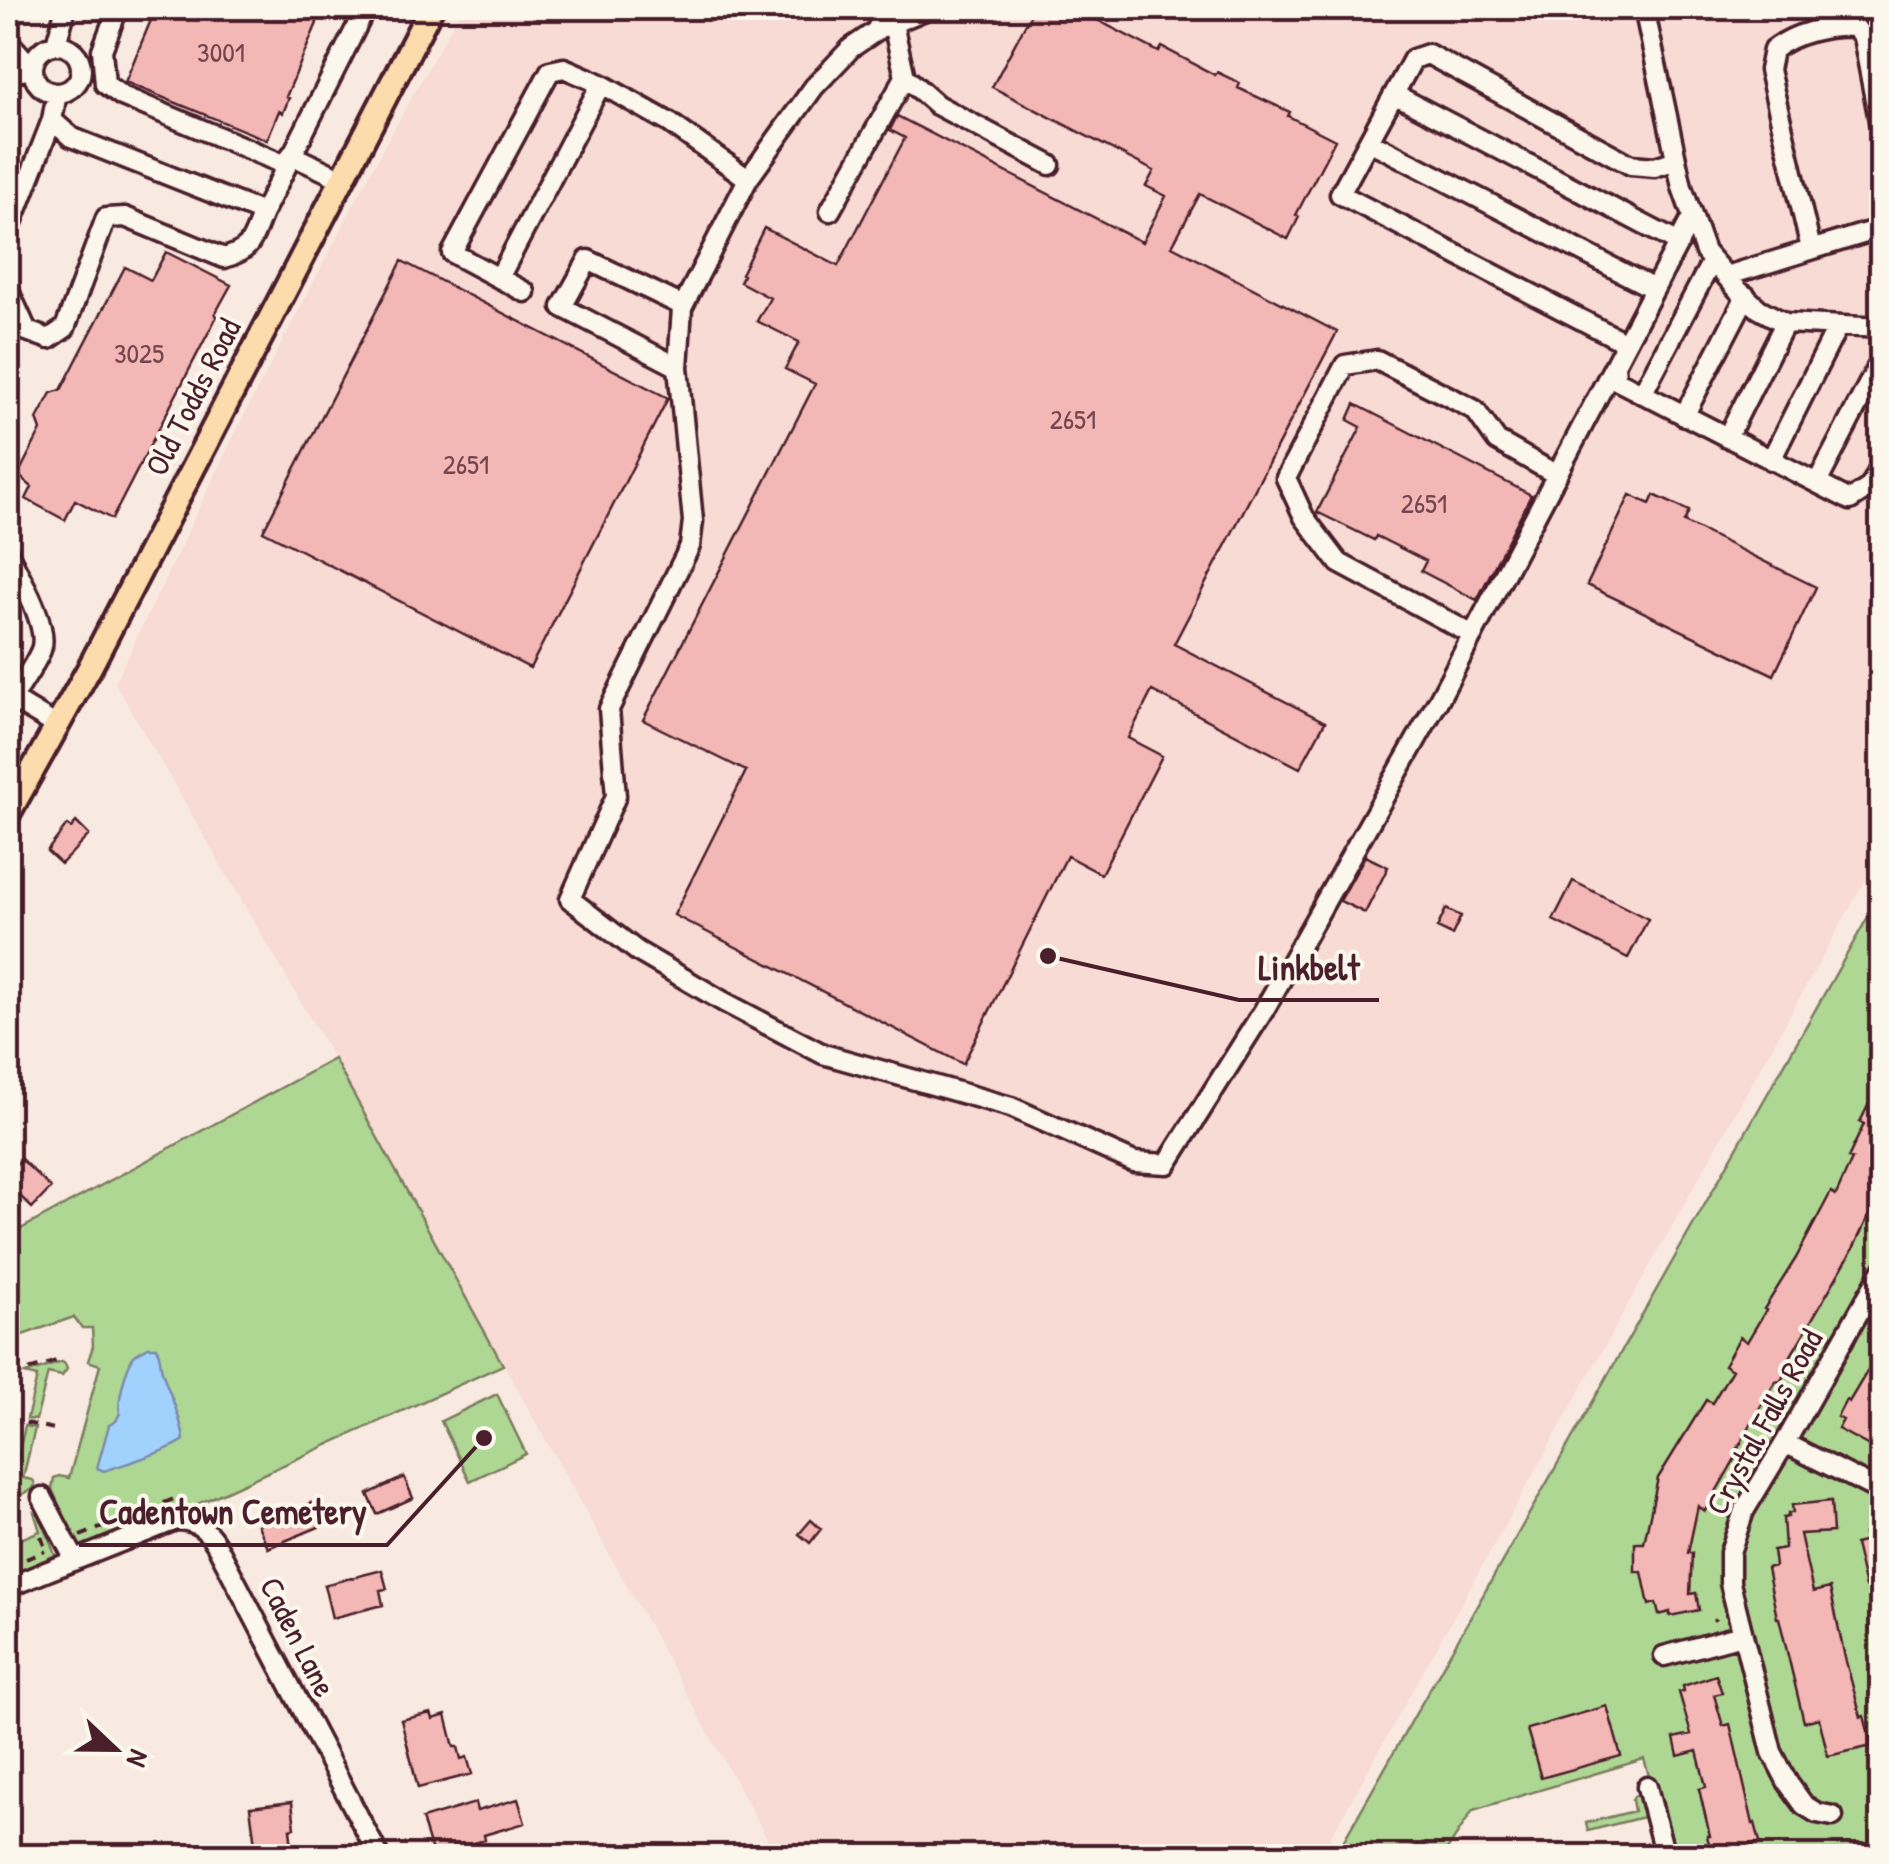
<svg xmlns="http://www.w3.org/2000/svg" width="1889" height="1864" viewBox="0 0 1889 1864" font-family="'Patrick Hand',sans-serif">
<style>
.built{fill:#f7dbd4}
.green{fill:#afd794;stroke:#7c7b60;stroke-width:2.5}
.water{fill:#a0d2fd;stroke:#7e8aa9;stroke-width:2.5}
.building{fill:#f3b8b5;stroke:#4a1f2b;stroke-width:2.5}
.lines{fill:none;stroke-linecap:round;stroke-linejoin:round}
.minor-casing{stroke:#4a1f2b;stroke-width:25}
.major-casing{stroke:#4a1f2b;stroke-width:30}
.path{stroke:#4a1f2b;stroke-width:4;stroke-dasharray:10 8;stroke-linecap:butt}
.minor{stroke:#fbf7ec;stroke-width:18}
.major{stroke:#fcdcac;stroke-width:22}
.labels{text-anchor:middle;stroke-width:8;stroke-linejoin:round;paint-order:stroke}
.number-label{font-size:28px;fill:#74454e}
.street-label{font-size:32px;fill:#4a1f2b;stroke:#fbf7ec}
.leader{fill:none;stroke:#4a1f2b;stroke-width:4}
.callout-dot{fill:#4a1f2b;stroke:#fbf7ec;stroke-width:4}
.callout-label{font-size:35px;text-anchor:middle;font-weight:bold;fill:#4a1f2b;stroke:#fbf7ec;stroke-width:8;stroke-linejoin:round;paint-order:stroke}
</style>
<rect width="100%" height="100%" fill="#f9eae1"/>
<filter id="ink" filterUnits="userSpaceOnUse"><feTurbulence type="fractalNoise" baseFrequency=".01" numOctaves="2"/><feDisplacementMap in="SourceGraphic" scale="20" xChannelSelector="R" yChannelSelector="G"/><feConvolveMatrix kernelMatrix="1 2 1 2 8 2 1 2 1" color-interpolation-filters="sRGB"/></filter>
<g filter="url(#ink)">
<!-- built -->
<path class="built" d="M462 8H1881V852L1320 1856H777L334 1059 115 683 238 427 387 141Z"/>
<!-- green -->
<path class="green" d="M1881 894V1856H1673L1644 1759 1473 1810 1443 1856H1335Z
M334 1059 503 1365 187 1509 158 1515 80 1547 75 1543 52 1489 54 1478 59 1476 69 1478 100 1365 88 1361 93 1346 92 1328H82L74 1317 8 1340V1236Z
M62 1362 65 1364 67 1369 62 1376 48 1373 36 1420 27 1419 37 1377 25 1374Z
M497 1394 526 1454 470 1481 441 1421Z
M25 1426 35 1428 23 1478 33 1480 35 1484 33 1489 8 1501V1490L11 1489Z
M34 1512 40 1514 55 1555 8 1577V1544L40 1531Z
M1641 1795 1647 1816 1588 1831 1586 1823 1634 1811 1632 1800 1634 1796Z"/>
<!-- water -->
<path class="water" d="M148 1347H157C160 1355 160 1362 162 1371 169 1394 181 1415 184 1440 172 1450 122 1465 104 1471L97 1468 109 1425 116 1421 120 1413C117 1402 126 1366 134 1356 138 1352 144 1350 148 1347Z"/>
<!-- building -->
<path class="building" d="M156 8H309L317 23 286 97 289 98 283 113 279 111 267 140 125 82Z
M1034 8H1074L1159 52 1162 47 1215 75 1217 72 1240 83 1238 88 1290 112 1288 116 1335 140 1296 215 1299 217 1288 239 1200 194 1172 246 1337 332 1174 644 1325 722 1300 768 1152 691 1128 738 1162 756 1101 874 1067 856 963 1064 674 915 746 771 643 720 815 384 785 369 799 342 757 321 770 298 740 282 743 275 741 274 764 228 838 266 905 138 890 130 897 116 1142 242 1166 196 1146 186 1154 171 992 87Z
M166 252 231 285 215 314 217 316 112 519 75 500 65 520 26 499 32 487 18 475 41 430 37 419 51 393 61 390 125 267 151 280Z
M402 261 668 398 530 668 263 531Z
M1355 404 1531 495 1477 600 1421 571 1426 561 1376 536 1374 540 1317 512 1361 427 1348 420Z
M1630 495 1650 504 1654 495 1689 511 1684 522 1816 587 1774 675 1587 585Z
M76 822 89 835 61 864 47 851 67 825 71 828Z
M1365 856 1388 867 1365 913 1340 901Z
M1573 881 1648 919 1628 958 1553 920Z
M1446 909 1461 916 1452 935 1437 928Z
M1882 1077V1198L1878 1196 1853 1249 1786 1364 1789 1366 1780 1382 1776 1381 1759 1409 1735 1454 1737 1455 1705 1511 1698 1506 1688 1553H1692L1690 1594 1696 1593 1699 1610 1670 1616V1612L1659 1615 1656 1603 1649 1605 1642 1572H1635V1543H1644L1658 1478 1706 1400 1712 1403 1732 1370 1724 1365 1740 1337 1747 1342 1766 1310 1764 1309 1796 1258 1831 1192 1836 1195 1852 1159 1848 1158 1864 1124 1860 1122Z
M21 1159 51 1188 32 1208 8 1184V1173Z
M1882 1346V1453L1838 1429 1843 1420 1837 1417 1846 1400 1849 1402Z
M404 1477 413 1498 377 1514 368 1494Z
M1831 1501 1833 1532 1800 1534 1813 1592 1830 1588 1845 1658 1861 1717 1864 1716 1872 1746 1828 1756 1819 1718 1804 1722 1779 1618H1777L1767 1568 1775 1566 1773 1550 1785 1548 1783 1518 1788 1517V1513H1793L1792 1505Z
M311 1503 321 1526 268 1548 258 1525Z
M811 1520 821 1529 810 1543 799 1534Z
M1882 1529V1583L1865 1587 1855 1544 1866 1541 1864 1534Z
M382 1570 387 1589 380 1590 383 1605 332 1618 324 1585Z
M1716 1675 1722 1693 1714 1695 1723 1726 1730 1724 1753 1824 1755 1823 1760 1842 1712 1854 1707 1836H1710L1699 1789 1706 1787 1697 1751 1678 1756 1674 1738 1691 1734 1679 1692 1684 1691 1683 1686Z
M1607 1706 1621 1756 1541 1778 1527 1729Z
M431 1713 433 1719 446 1715 454 1747H458L461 1759 467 1757 472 1774 418 1788 401 1720Z
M518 1799 525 1823 484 1835 485 1840 433 1855 422 1819 475 1803 477 1811Z
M292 1802 295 1828 290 1829 292 1848 256 1852 250 1807Z"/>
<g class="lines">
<!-- minor casing -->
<g class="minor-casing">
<path id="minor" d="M118 8 102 50 105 84 122 96 286 165
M887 8 876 31 851 48 814 87 748 179 682 308 678 367 693 521 690 546 609 709 616 796 570 899 637 951 724 1002 823 1054 1011 1107 1134 1162 1167 1164 1264 1010 1438 701 1615 364
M1644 8 1682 187 1705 252 1738 290 1759 309 1785 323 1882 328
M893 24 905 77 937 105 1050 165
M884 27 930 8
M8 41 33 69
M56 44 66 8
M33 69a24 24 0 1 1 48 0a24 24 0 1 1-48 0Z
M8 73 33 69
M57 93 52 120 71 137 263 213 366 8
M1394 94 1679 243
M1369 141 1654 289
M291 155 342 179
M830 211 905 77
M1692 217 1615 364 1616 380 1850 500 1870 487 1882 464
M8 233 52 120
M1811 249 1769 70 1773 50C1794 33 1828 25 1855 27L1863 37 1882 136
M1726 276 1882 228
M499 278 601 84
M8 289 27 331 49 339 65 328 106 218 125 217 224 258C254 249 251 240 263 213
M525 292 452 253 550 71 564 68 601 84 670 123 748 179
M1626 343 1340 194 1413 59 1428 54 1631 165 1655 167 1676 160
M678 367 562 307 588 260 683 306
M1642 394 1712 261
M1684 416 1746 296
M1727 438 1785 323
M1771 460 1838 326
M1817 483 1882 358
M8 553C19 575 50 627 41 650 34 667 21 684 12 699L57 726
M1473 635 1339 563 1304 517 1286 478 1345 365 1377 360 1475 410 1497 441 1557 475
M1785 1443 1870 1486 1882 1490
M42 1497 75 1560
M8 1587 176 1520C195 1520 206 1528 216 1544L379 1856
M1664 1656 1742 1635
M1647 1787 1665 1856
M1833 1816 1817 1813 1804 1805 1788 1783 1772 1752 1730 1583V1552L1744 1511 1785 1443 1882 1271"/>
</g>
<!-- major casing -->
<g class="major-casing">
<path id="major" d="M8 814 90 667 431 8"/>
</g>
<!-- path -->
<path class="path" d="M29 1370 56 1361
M8 1419 59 1430
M41 1536 46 1551
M80 1536 179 1497
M26 1559 45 1551
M1714 1618 1715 1621"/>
<!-- minor -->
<use href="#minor" class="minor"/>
<!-- major -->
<use href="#major" class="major"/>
</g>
</g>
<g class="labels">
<!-- number labels -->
<g class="number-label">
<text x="221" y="62">3001</text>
<text x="139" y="363">3025</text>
<text x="1073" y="429">2651</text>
<text x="466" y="474">2651</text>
<text x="1424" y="513">2651</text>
</g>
<!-- street labels -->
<g class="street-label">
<text transform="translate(193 397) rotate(-63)" y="11">Old Todds Road</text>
<text transform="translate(1764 1422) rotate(-61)" y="11">Crystal Falls Road</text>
<text transform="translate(298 1637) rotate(63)" y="11">Caden Lane</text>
</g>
</g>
<!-- callouts -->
<path class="leader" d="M1048 956L1239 1000H1379M484 1438L387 1545H79"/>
<g class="callout-dot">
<circle cx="1048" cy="956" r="10"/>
<circle cx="484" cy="1438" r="10"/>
</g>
<g class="callout-label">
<text x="1309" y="980">Linkbelt</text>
<text x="233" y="1524">Cadentown Cemetery</text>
</g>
<!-- margin -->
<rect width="1889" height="1864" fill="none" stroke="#fbf7ec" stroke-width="40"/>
<rect x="20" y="20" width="1849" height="1824" fill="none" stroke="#4a1f2b" stroke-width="4" filter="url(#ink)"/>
<!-- north arrow -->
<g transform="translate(115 1749) rotate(112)" stroke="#fbf7ec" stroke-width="8" paint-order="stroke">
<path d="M0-8L18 38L0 25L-18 38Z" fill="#4a1f2b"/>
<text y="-15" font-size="28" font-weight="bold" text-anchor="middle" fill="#4a1f2b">N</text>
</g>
</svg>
